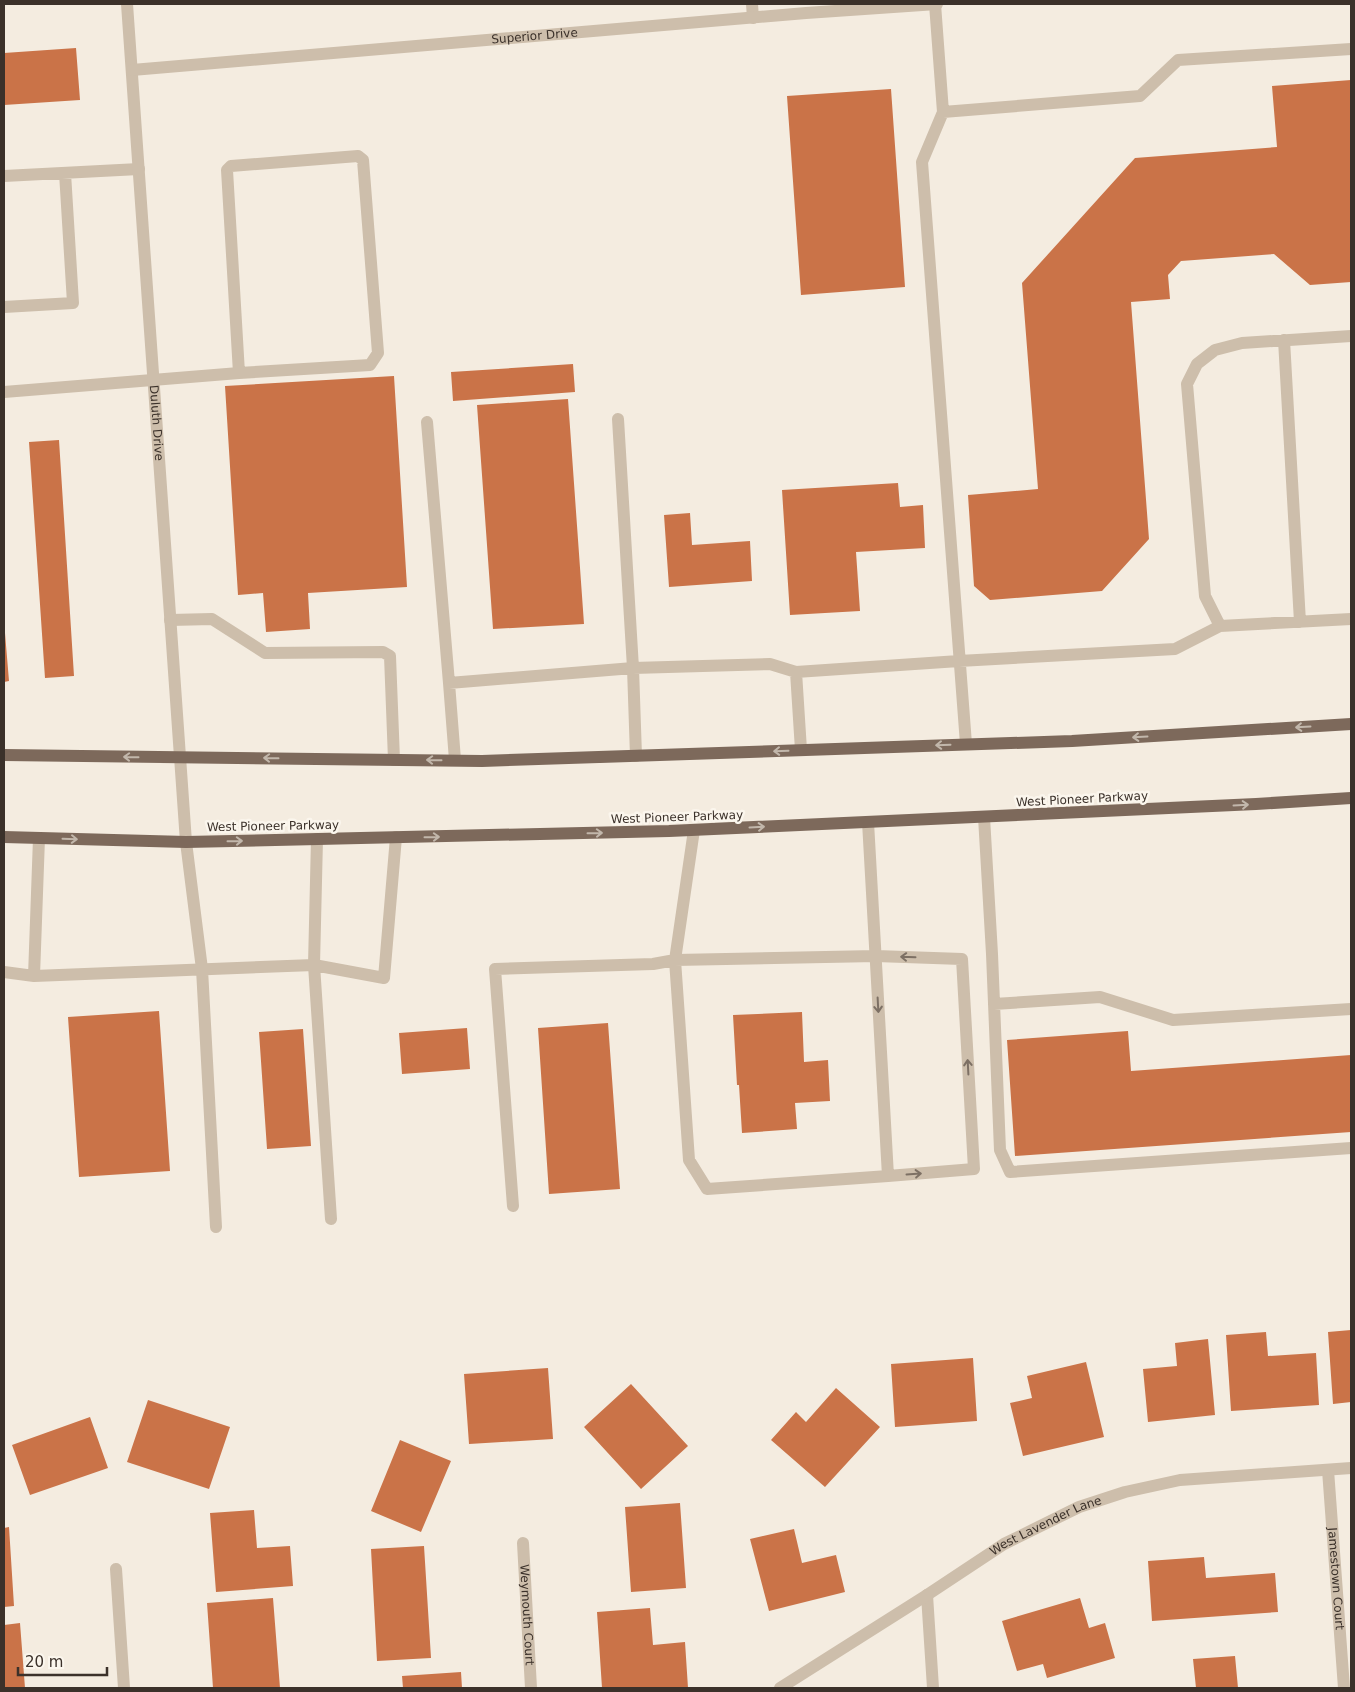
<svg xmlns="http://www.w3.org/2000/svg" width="1355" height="1692" viewBox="0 0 1355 1692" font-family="'DejaVu Sans',sans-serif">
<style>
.building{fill:#ca7348}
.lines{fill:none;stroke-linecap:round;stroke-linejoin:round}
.service{stroke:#cdbeab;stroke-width:12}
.minor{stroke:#cdbeab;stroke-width:12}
.primary{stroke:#7d695b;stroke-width:12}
.oneway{stroke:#c2b7ab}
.oneway2{stroke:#7d7064}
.labels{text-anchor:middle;stroke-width:5;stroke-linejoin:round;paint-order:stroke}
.street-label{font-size:12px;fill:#3b312a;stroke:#fbf6ed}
</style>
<rect width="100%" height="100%" fill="#f4ece0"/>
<!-- building -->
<path class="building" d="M76 48 80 100 4 105V53Z
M1351 80V282L1310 285 1274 254 1181 261 1168 275 1170 299 1131 302 1149 539 1102 591 990 600 974 586 968 495 1038 489 1022 283 1135 158 1277 147 1272 86Z
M891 89 905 287 801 295 787 96Z
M573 364 575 392 453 401 451 372Z
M394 376 407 587 308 593 310 629 266 632 263 593 238 595 225 386Z
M568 399 584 624 493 629 477 405Z
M59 440 74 676 45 678 29 442Z
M898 483 900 507 923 505 925 548 856 552 860 611 790 615 782 490Z
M690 513 692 545 750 541 752 581 669 587 664 515Z
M4 633H5L9 681 4 682Z
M159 1011 170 1171 79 1177 68 1017Z
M802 1012 804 1062 828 1060 830 1101 795 1103 797 1129 742 1133 739 1085H737L733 1015Z
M608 1023 620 1189 549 1194 538 1028Z
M467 1028 470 1069 402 1074 399 1033Z
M303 1029 311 1146 267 1149 259 1032Z
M1128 1031 1131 1071 1351 1055V1132L1015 1156 1007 1040Z
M1351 1330V1402L1333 1404 1328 1332Z
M1266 1332 1268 1356 1316 1353 1319 1405 1231 1411 1226 1335Z
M1208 1339 1215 1415 1148 1422 1143 1369 1177 1366 1175 1343Z
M973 1358 977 1421 895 1427 891 1364Z
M1086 1362 1104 1437 1023 1456 1010 1403 1032 1398 1027 1376Z
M548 1368 553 1439 469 1444 464 1374Z
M631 1384 688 1446 641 1489 584 1427Z
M836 1388 880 1427 825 1487 771 1440 796 1412 806 1422Z
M148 1400 230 1427 209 1489 127 1462Z
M90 1417 108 1468 30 1495 12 1445Z
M400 1440 451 1461 421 1532 371 1511Z
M680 1503 686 1588 631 1592 625 1507Z
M254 1510 257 1548 290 1546 293 1586 216 1592 210 1513Z
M9 1527 14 1606 4 1607V1528Z
M794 1529 802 1563 836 1555 845 1592 769 1611 750 1539Z
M424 1546 431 1658 377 1661 371 1549Z
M1204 1557 1206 1578 1275 1573 1278 1612 1152 1621 1148 1561Z
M273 1598 280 1688H213L207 1603Z
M1080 1598 1089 1628 1105 1623 1115 1658 1047 1678 1043 1664 1017 1671 1002 1621Z
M650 1608 653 1645 685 1642 688 1688H602L597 1612Z
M20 1623 25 1688H4V1625Z
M1235 1656 1238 1688H1196L1193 1659Z
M461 1672 462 1688H403L402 1676Z"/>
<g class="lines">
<!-- service -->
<path class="service" d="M752 4 753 18
M935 4 943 112
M4 176 139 169
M4 307 73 303 65 173
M1284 340 1300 622
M4 392 239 373 370 365 378 353 363 160 358 156 231 166 227 170 239 373
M427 422 449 683
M170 620 212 619 265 653 383 652 390 656 394 760
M1220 626 1205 596 1187 384 1197 364 1215 350 1242 343 1351 336
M966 744 922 162 943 112 1140 96 1178 60 1351 49
M801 750 796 672 959 661 1175 649 1220 626 1351 619
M636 756 633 668 770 664 796 672
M455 760 449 683 633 668 618 419
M984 817 992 954 1000 1150 1010 1172 1351 1148
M694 830 675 960 689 1160 707 1189 888 1176
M317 839 314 965 384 978 396 837
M186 842 202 969 216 1227
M4 972 34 976 314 965 331 1219
M34 976 39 838
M994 1004 1100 997 1173 1020 1351 1009
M513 1206 495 969 653 964 675 960 876 956 962 959 974 1169 888 1176 868 822"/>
<!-- minor -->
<g class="minor">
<path id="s1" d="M127 4 186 842"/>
<path id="s2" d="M132 70 806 13 937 4"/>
<path id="s3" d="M1328 1470 1344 1688"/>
<path id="s4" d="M523 1543 531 1688"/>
<path d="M116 1569 124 1688"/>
<path d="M927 1595 933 1688"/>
<path id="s5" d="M780 1688 927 1595 1004 1544 1079 1507 1125 1492 1180 1480 1351 1468"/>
</g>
<!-- primary -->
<path class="primary" d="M4 755 482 761 1072 741 1351 724
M4 837 186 842 669 831 1256 804 1351 798"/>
</g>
<!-- one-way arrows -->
<defs><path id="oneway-shaft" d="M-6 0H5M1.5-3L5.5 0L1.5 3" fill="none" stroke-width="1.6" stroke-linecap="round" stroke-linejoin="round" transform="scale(1.25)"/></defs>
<g class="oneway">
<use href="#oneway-shaft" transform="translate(1303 727) rotate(177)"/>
<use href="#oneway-shaft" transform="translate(1140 737) rotate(177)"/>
<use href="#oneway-shaft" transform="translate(943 745) rotate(178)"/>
<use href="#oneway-shaft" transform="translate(781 751) rotate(178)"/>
<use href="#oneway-shaft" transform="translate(131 757) rotate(-179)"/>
<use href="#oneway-shaft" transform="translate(271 758) rotate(-179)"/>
<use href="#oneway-shaft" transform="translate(434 760) rotate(-179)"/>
<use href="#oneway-shaft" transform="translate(1241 805) rotate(-3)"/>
<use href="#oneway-shaft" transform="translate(757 827) rotate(-3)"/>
<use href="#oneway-shaft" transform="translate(595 833) rotate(-1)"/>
<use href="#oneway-shaft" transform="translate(432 837) rotate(-1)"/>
<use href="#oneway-shaft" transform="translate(70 839) rotate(2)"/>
<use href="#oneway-shaft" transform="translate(235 841) rotate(-1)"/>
</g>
<g class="oneway2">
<use href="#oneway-shaft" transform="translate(908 957) rotate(-178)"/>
<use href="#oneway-shaft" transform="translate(878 1005) rotate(87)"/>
<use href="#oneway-shaft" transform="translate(968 1067) rotate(-93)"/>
<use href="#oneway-shaft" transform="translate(914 1174) rotate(-4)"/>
</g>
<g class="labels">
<!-- street labels -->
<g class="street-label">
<text dy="4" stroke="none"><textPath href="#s2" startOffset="404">Superior Drive</textPath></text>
<text dy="4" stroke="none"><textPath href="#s1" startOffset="420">Duluth Drive</textPath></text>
<text transform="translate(1082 799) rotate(-3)" y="4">West Pioneer Parkway</text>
<text transform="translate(677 817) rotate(-2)" y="4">West Pioneer Parkway</text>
<text transform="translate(273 826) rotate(-1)" y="4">West Pioneer Parkway</text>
<text dy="4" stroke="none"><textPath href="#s5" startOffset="312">West Lavender Lane</textPath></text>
<text dy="4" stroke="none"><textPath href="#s3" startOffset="109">Jamestown Court</textPath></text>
<text dy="4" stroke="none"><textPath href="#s4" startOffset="72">Weymouth Court</textPath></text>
</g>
</g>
<!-- border -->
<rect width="1355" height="1692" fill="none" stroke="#3b312a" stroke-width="10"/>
<!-- scale -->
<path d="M18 1667v8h89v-8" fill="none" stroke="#3b312a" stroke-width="2.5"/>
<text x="25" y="1667" font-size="15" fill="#3b312a" stroke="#fbf6ed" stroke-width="4" paint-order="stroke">20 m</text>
</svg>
